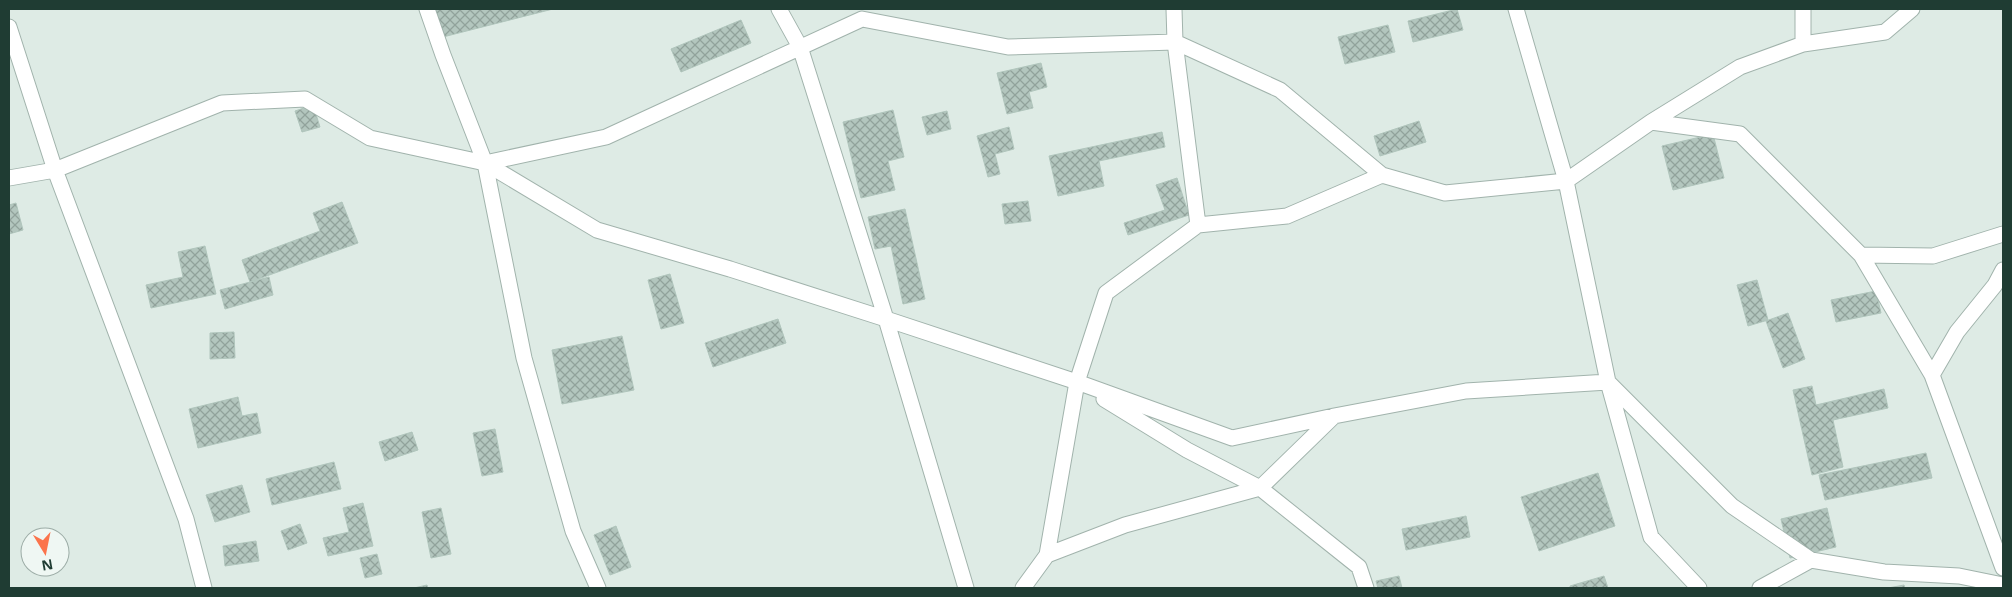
<svg xmlns="http://www.w3.org/2000/svg" width="2012" height="597" viewBox="0 0 2012 597" font-family="'Noto Sans',sans-serif">
<style>
.building{fill:url(#building-cross-hatch);stroke:#b0c5bc}
.lines{fill:none;stroke-linecap:round;stroke-linejoin:round}
.minor-casing{stroke:#a1b3ac;stroke-width:17}
.minor{stroke:#fff;stroke-width:15}
</style>
<defs>
<pattern id="building-cross-hatch" width="8" height="8" patternUnits="userSpaceOnUse" patternTransform="scale(1.25)"><rect width="8" height="8" fill="#b3c6be"/><path d="M0 0l8 8M0 8l8-8" fill="none" stroke="#91a29b"/></pattern>
</defs>
<rect width="100%" height="100%" fill="#deebe5"/>
<!-- building -->
<path class="building" d="M432 9H553L439 38Z
M1457 9 1463 30 1413 42 1408 21Z
M741 20 751 43 681 72 671 49Z
M1388 25 1395 52 1345 64 1338 37Z
M1041 63 1047 87 1029 92 1033 108 1007 114 997 73Z
M313 105 320 127 302 132 295 111Z
M893 110 904 157 888 161 895 190 861 198 843 122Z
M947 111 951 129 927 135 922 117Z
M1419 121 1426 142 1380 156 1374 136Z
M1009 127 1014 149 995 154 1000 174 988 177 977 136Z
M1162 132 1165 147 1099 161 1104 186 1058 196 1049 156Z
M1713 134 1724 178 1673 190 1662 146Z
M1177 178 1189 215 1128 235 1124 223 1165 210 1156 185Z
M1028 201 1031 221 1005 224 1002 204Z
M342 202 358 243 250 282 242 260 320 231 313 213Z
M16 203 23 230 9 234V205Z
M905 209 925 299 903 304 891 246 875 249 868 217Z
M205 246 216 294 151 308 146 285 183 277 178 252Z
M670 274 684 323 661 329 648 280Z
M269 277 273 295 225 309 220 290Z
M1757 280 1768 320 1748 326 1737 285Z
M1876 291 1881 313 1836 322 1831 300Z
M1788 313 1805 359 1783 368 1766 321Z
M778 319 786 343 713 367 705 343Z
M234 332 235 358 210 359V333Z
M622 336 634 390 562 404 552 350Z
M1812 386 1816 405 1884 389 1888 408 1833 420 1843 467 1812 475 1793 390Z
M238 397 242 416 257 413 261 433 198 448 189 409Z
M495 429 503 472 482 476 473 433Z
M412 432 418 450 385 461 379 442Z
M1926 453 1932 478 1825 500 1819 475Z
M334 462 341 489 272 505 266 479Z
M1598 473 1615 526 1539 551 1521 497Z
M242 485 250 512 215 522 206 495Z
M363 503 373 546 328 556 323 538 349 532 343 508Z
M441 508 451 554 431 558 422 512Z
M1827 508 1836 547 1790 558 1781 519Z
M1466 516 1470 537 1406 550 1402 529Z
M300 524 307 543 288 550 281 531Z
M616 526 631 567 610 575 594 535Z
M256 541 259 561 225 566 223 546Z
M377 554 382 574 365 578 360 558Z
M1399 576 1402 588H1378L1376 581Z
M1604 576 1608 588H1570V586Z
M427 585 428 588H414Z
M1904 585 1905 588H1888Z"/>
<g class="lines">
<!-- minor casing -->
<g class="minor-casing">
<path id="minor" d="M427 9 443 55 485 163 524 358 573 531 598 588
M779 9 800 47 886 319 966 588
M1174 9 1175 42 1198 225
M1516 9 1566 181 1608 382 1651 537 1699 588
M1803 9V44
M9 27 55 170 186 519 204 588
M1651 122 1740 67 1803 44 1885 32 1912 9
M485 163 606 137 862 19 1008 47 1175 42 1280 90 1382 175 1445 193 1566 181 1651 122 1740 134 1861 255 1932 375 2003 568
M9 178 55 170 222 103 305 99 370 138 485 163 597 230 730 269 886 319 1077 382 1232 438 1334 416 1466 391 1608 382 1732 506 1811 560 1884 572 1959 576 2003 585
M1861 255 1933 256 2003 234
M1932 375 1957 332 1995 285 2003 270
M1104 399 1187 450 1260 488 1359 567 1366 588
M1047 555 1077 382 1106 293 1198 225 1287 216 1382 175
M1023 588 1047 555 1125 525 1260 488 1334 416
M1760 588 1811 560"/>
</g>
<!-- minor -->
<use href="#minor" class="minor"/>
</g>
<!-- border -->
<rect width="2012" height="597" fill="none" stroke="#1f3c33" stroke-width="20"/>
<!-- north arrow -->
<g transform="translate(45 552) rotate(170)"><circle r="24" fill="#eff7f3" stroke="#9caca6"/>
<path d="M0-4L9 19L0 12L-9 19Z" fill="#fb744c"/>
<text y="-8" font-size="14" font-weight="bold" text-anchor="middle" fill="#1f3c33">N</text>
</g>
</svg>
